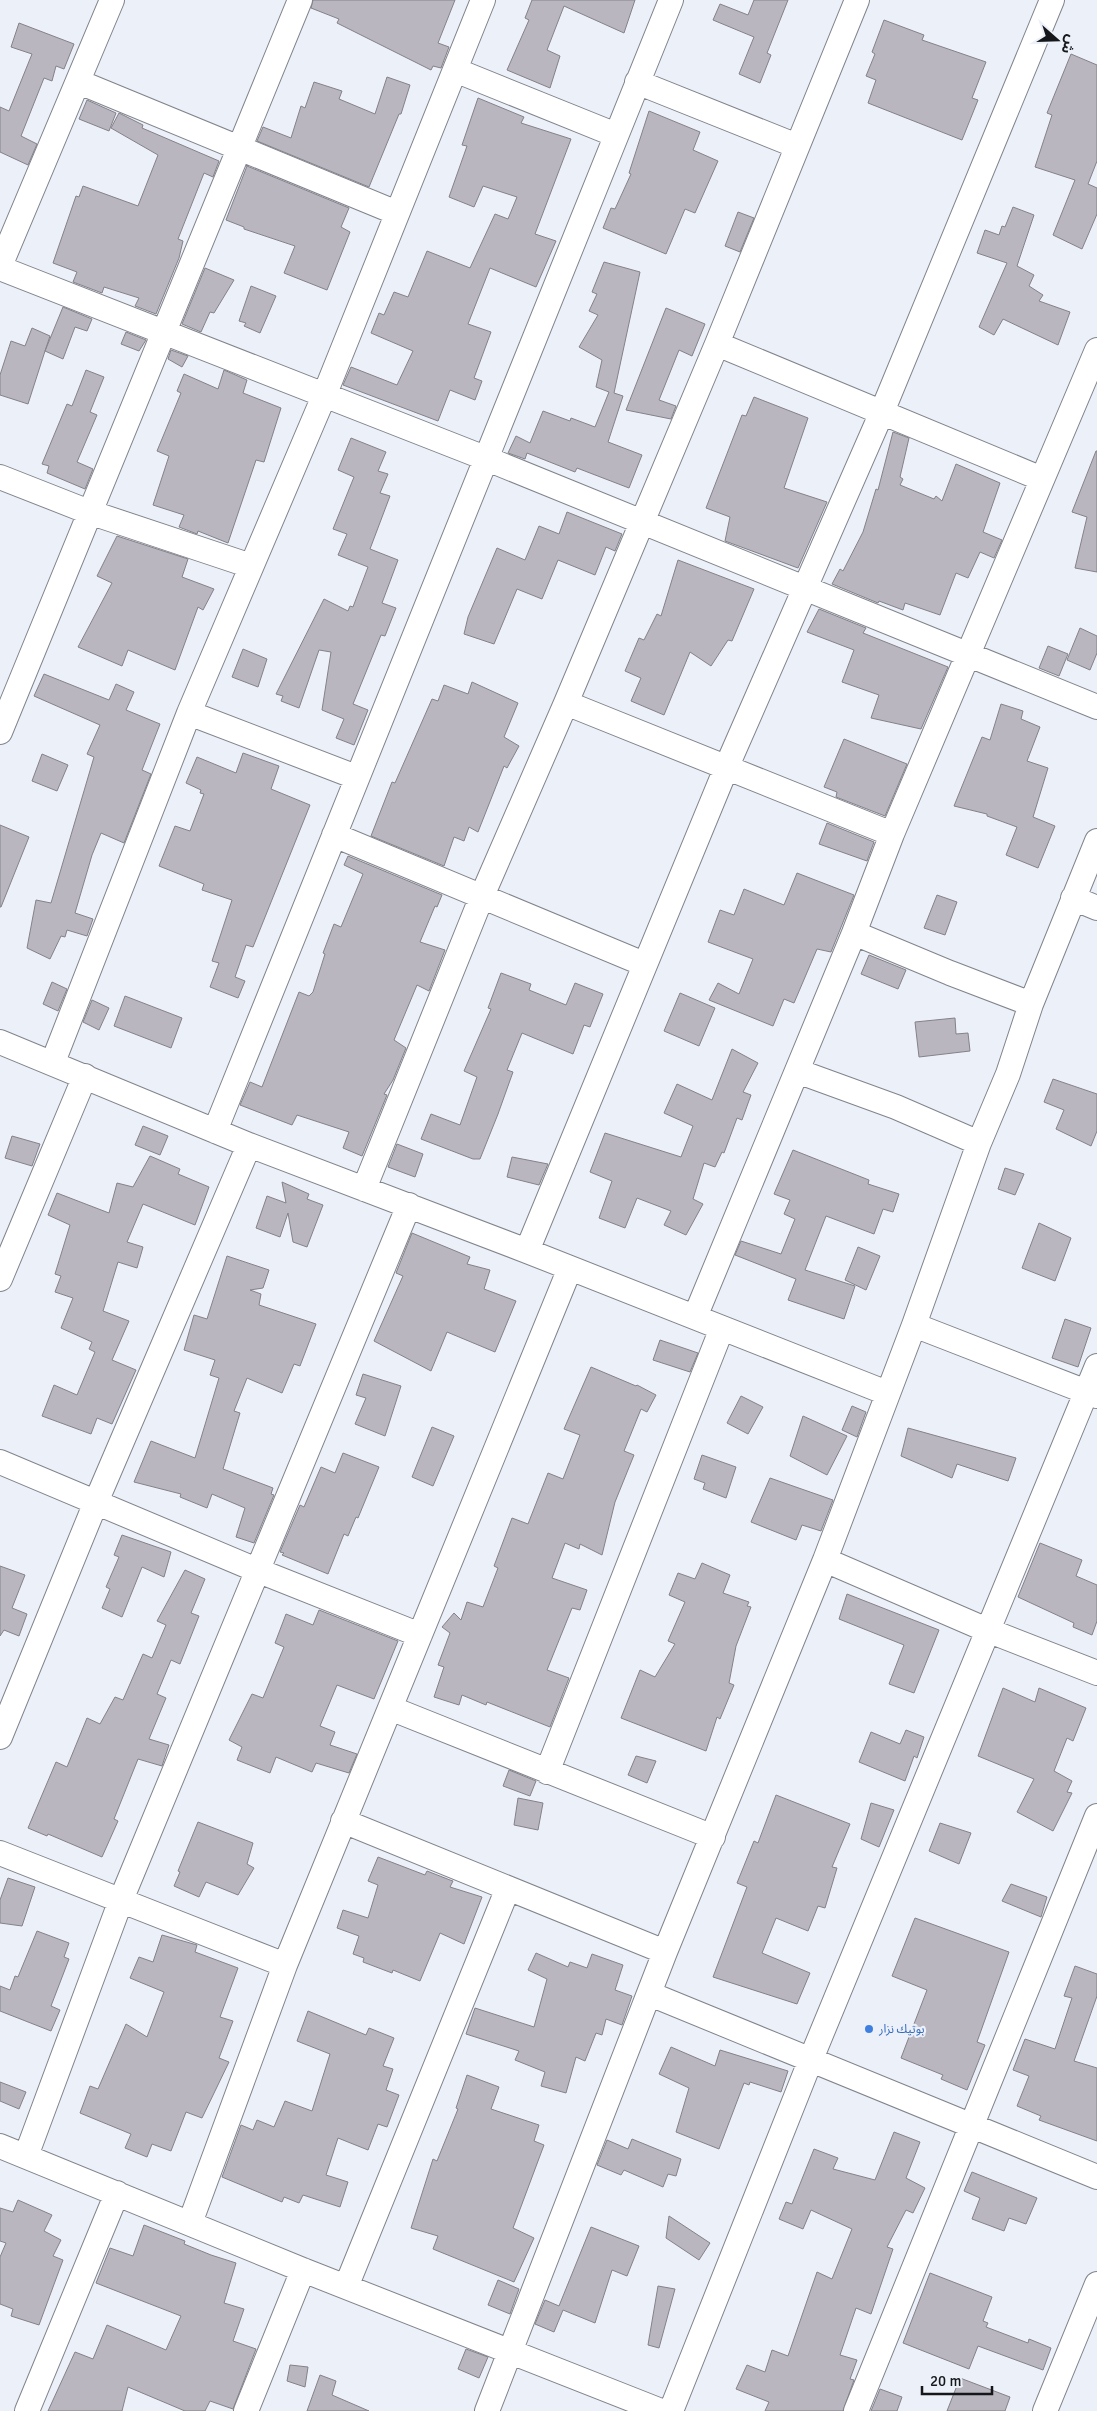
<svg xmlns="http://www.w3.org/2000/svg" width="1097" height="2411" viewBox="0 0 1097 2411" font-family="Signika,'Noto Sans Arabic',sans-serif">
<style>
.building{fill:#b9b6bf;stroke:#848189}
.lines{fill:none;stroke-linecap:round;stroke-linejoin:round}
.minor-casing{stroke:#80848c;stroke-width:26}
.minor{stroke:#fff;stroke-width:24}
.shop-dot{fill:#3f7fe0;stroke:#ecf0f9;stroke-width:2}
.labels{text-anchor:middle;stroke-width:4.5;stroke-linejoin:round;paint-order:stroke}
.shop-label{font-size:12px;fill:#366cbe;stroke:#ecf0f9;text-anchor:start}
</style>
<rect width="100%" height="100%" fill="#ecf0f9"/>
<!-- building -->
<path class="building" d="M313 0H455L438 43 449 47 441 68 433 66 431 70 337 23 339 19 311 8Z
M532 0H635L624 33 564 6 547 50 560 56 550 88 507 70 529 20 525 18Z
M754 0H788L767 53 771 55 760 83 739 74 754 37 713 20 720 4 748 15Z
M884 20 924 35 922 40 986 62 972 98 978 100 962 140 868 103 876 80 866 76 875 54 872 52Z
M19 23 74 44 64 69 56 66 52 81 44 78 21 136 37 144 28 165 0 152V107L9 111 32 54 11 47Z
M1071 54 1097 65V161L1088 184 1097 188V214L1082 249 1053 235 1075 180 1035 167 1052 115 1047 113Z
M387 77 410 85 401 114H399L369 187 257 141 263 127 291 138 301 106 305 108 314 82 342 91 339 99 375 114Z
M478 98 524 117 521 123 571 139 535 234 556 241 536 287 490 268 468 324 491 332 474 378 482 381 475 400 450 390 438 421 343 385 351 367 397 385 413 351 371 333 379 313 384 315 394 292 408 297 427 251 470 268 495 214 508 219 517 197 483 186 474 207 449 197 467 146 462 145Z
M87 100 116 113 109 131 79 119Z
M649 111 700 132 693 150 718 161 695 213 685 209 666 254 603 228 611 208 615 209 631 174 629 173Z
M119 113 143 125 142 128 219 161 213 177 204 173 178 239 183 241 179 258 156 314 135 306 139 298 104 287 102 293 73 282 77 272 53 263 76 196 79 197 83 186 138 206 158 155 111 128Z
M247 166 349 208 341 227 350 232 327 290 284 273 295 246 244 229V227L226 220Z
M1013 207 1034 215 1017 266 1034 275 1029 286 1043 295 1039 301 1070 312 1058 345 1003 319 994 335 979 327 1007 263 977 253 985 230 999 235 1002 226 1005 227Z
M738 212 754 218 740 252 725 246Z
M604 262 640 272 614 393 623 396 608 442 642 455 629 488 577 468 575 472 527 453 525 459 508 453 516 436 530 443 543 411 570 421 571 418 595 427 609 392 596 387 602 360 579 347 598 315 589 311 597 294 592 292Z
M205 268 234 280 214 313 210 312 201 332 182 324Z
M251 286 276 296 260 333 244 326 246 323 239 321Z
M63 307 92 319 87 331 75 327 63 359 45 351 28 404 0 395V375L11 341 25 346 32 328 50 336 45 351Z
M666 308 705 324 692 356 679 350 659 400 676 406 671 419 626 410Z
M126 332 146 340 139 351 121 344Z
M171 350 188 356 182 367 168 359Z
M86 370 104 377 90 412 97 415 77 462 93 469 85 489 47 473 49 466 42 464 67 404 72 406Z
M224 370 247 380 243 393 281 408 264 462 256 460 228 543 198 531 197 534 179 527 184 515 153 505 169 456 157 451 181 393 177 391 184 374 218 389Z
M754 397 808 418 784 488 827 502 798 568 725 541 730 517 706 508 742 415 746 416Z
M893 432 909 438 900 477 903 479 900 485 934 499 936 496 942 501 956 464 1000 483 983 532 1002 540 994 558 980 552 968 578 956 573 940 615 905 603 903 610 879 601 878 603 832 584 840 569 843 571 863 532 876 489 878 490Z
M351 438 386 452 378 471 388 474 380 493 390 496 370 549 398 560 382 603 396 608 385 636 381 635 353 704 368 710 354 745 336 738 344 719 322 710 331 652 319 650 299 708 281 701 283 696 276 694 324 599 348 611 350 606 353 607 368 567 338 555 347 534 333 529 354 477 338 470Z
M1096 451H1097V572L1075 568 1087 517 1072 512Z
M567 512 622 534 615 551 606 547 595 575 558 560 542 599 517 589 494 644 464 634 468 617 497 548 525 560 539 526 559 534Z
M117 536 188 559 182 577 214 589 203 610 198 607 175 670 128 650 122 666 78 647 112 583 97 576Z
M678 560 754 589 732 641 728 640 711 666 690 652 664 715 631 701 641 678 625 671 639 638 644 640 657 614 661 616Z
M819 609 866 628 863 633 948 667 921 729 871 718 879 695 842 682 854 650 807 632Z
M1080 628 1097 636V653L1090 670 1067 660Z
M1048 646 1068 654 1059 676 1039 668Z
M243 649 267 659 258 687 232 677Z
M44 674 109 700 116 684 134 692 126 710 160 724 142 770 151 774 124 843 101 833 92 855 75 913 93 919 87 936 67 930 65 937 61 936 50 959 27 948 36 900 51 903 94 757 87 754 100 725 34 696Z
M472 682 518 703 504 737 519 746 507 768 504 766 478 832 469 827 464 841 454 837 444 866 371 836 392 782 395 783 432 699 438 701 444 685 468 694Z
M1001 704 1023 711 1021 719 1040 727 1027 761 1048 768 1033 817 1055 826 1038 868 1006 855 1017 827 987 816V814L954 806 982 737 990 740Z
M844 739 907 764 885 816 836 797 837 792 824 787Z
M243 753 279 766 271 789 310 805 253 947 246 945 235 977 245 981 238 998 210 987 219 963 212 961 232 900 202 890 204 884 159 866 175 826 190 831 204 794 200 793 201 790 186 783 197 757 236 773Z
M42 754 68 765 57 791 32 781Z
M827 823 874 842 867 861 819 844Z
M0 825 29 837 1 907H0Z
M348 856 442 895 437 907 435 906 420 942 445 950 429 991 417 985 394 1040 406 1048 393 1080 384 1094 387 1095 362 1156 343 1148 349 1132 297 1115 292 1125 240 1105 250 1082 262 1087 299 992 309 996 313 992 325 954 323 953 334 924 341 927 363 874 344 865Z
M797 873 854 895 831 952 817 949 794 1003 784 999 773 1026 709 1000 718 983 739 994 753 959 708 942 720 910 734 915 744 889 784 905Z
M937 895 957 902 945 935 924 928Z
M869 955 906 970 898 989 861 974Z
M501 973 531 984 529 990 566 1005 575 983 603 994 590 1027 584 1025 573 1054 522 1033 507 1070 513 1072 498 1114 480 1159H473L421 1139 431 1114 460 1125 477 1077 464 1071 491 1009 488 1008Z
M52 982 67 989 58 1011 43 1004Z
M680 993 715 1008 699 1046 664 1031Z
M125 996 182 1018 171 1048 114 1026Z
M92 1000 109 1008 99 1030 83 1022Z
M955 1018 956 1034 968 1033 970 1051 919 1057 915 1022Z
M732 1049 758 1063 743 1092 751 1095 742 1120 737 1118 724 1153 722 1152 715 1167 704 1163 693 1199 703 1204 686 1235 664 1225 671 1211 637 1198 625 1228 599 1218 612 1181 590 1172 605 1133 681 1157 693 1126 664 1113 677 1084 712 1100Z
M1053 1079 1097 1094V1131L1091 1146 1056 1129 1064 1110 1044 1102Z
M143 1126 168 1136 160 1155 135 1145Z
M12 1136 40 1144 32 1166 5 1158Z
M397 1144 423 1154 415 1177 388 1167Z
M793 1150 869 1180 868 1184 899 1194 893 1212 883 1209 874 1234 826 1216 805 1270 855 1286 844 1319 788 1300 796 1279 735 1255 741 1241 781 1254 795 1219 784 1214 790 1200 774 1194Z
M150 1156 180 1169 178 1174 209 1187 195 1225 143 1204 127 1242 143 1247 137 1268 118 1262 103 1311 129 1321 112 1360 136 1370 112 1424 97 1418 91 1434 42 1416 54 1385 77 1395 95 1352 89 1349 92 1342 61 1328 73 1298 55 1292 61 1276 55 1274 70 1225 48 1215 57 1193 109 1213 117 1183 133 1187Z
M512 1157 548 1164 539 1185 507 1177Z
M1005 1168 1024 1174 1015 1195 998 1189Z
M282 1182 309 1194 307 1199 323 1205 307 1247 293 1242 288 1213 280 1237 256 1228 267 1196 286 1203Z
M1039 1223 1071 1238 1055 1281 1022 1268Z
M412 1233 470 1257 467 1264 490 1270 484 1289 516 1301 495 1352 447 1332 431 1371 374 1341 403 1276 396 1273Z
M858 1247 880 1256 866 1290 845 1280Z
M227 1256 269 1270 263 1288 250 1290 261 1294 259 1305 316 1324 300 1366 294 1364 282 1393 247 1378 234 1411 240 1413 223 1469 273 1488 271 1494 274 1495 254 1543 236 1537 245 1508 212 1494 207 1508 180 1497 181 1494 134 1482 151 1441 195 1458 219 1378 210 1375 215 1360 184 1350 194 1315 207 1319Z
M1065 1319 1091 1328 1078 1367 1052 1358Z
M660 1340 698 1353 690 1372 653 1360Z
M591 1367 636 1386 637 1385 656 1395 647 1412 641 1409 624 1451 634 1455 615 1502 602 1555 580 1544 579 1549 565 1543 552 1578 587 1590 580 1610 572 1608 547 1670 569 1678 550 1727 487 1702 486 1705 462 1695 459 1705 434 1697 444 1667 438 1665 450 1633 442 1627 454 1613 461 1620 467 1602 483 1607 498 1568 494 1566 512 1518 528 1524 548 1473 563 1479 580 1435 564 1429Z
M363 1374 401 1386 385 1436 355 1424 366 1398 356 1395Z
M741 1396 763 1407 748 1434 727 1423Z
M852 1406 866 1412 857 1437 842 1430Z
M803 1416 847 1436 827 1475 790 1456Z
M432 1427 454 1436 433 1486 412 1477Z
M908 1428 1016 1458 1008 1481 957 1464 952 1478 901 1456Z
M343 1453 379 1467 358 1518 356 1517 348 1536 344 1534 328 1574 282 1555 284 1553 280 1552 300 1505 304 1507 321 1467 335 1473Z
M702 1455 736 1467 726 1498 703 1489 705 1483 694 1479Z
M770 1478 833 1500 821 1531 802 1525 796 1540 751 1522Z
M122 1535 171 1552 164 1577 142 1567 122 1617 102 1608 110 1589 106 1587 119 1557 114 1555Z
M1040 1543 1082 1560 1076 1576 1097 1585V1621L1092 1635 1073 1627 1074 1623 1018 1597Z
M702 1563 730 1575 723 1593 749 1602 747 1606 751 1607 736 1646 729 1683 734 1685 720 1719 717 1717 706 1751 621 1718 640 1670 655 1677 675 1644 668 1641 685 1602 669 1595 678 1573 695 1579Z
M0 1566 25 1575 12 1608 27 1614 19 1636 4 1630 0 1636Z
M185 1570 205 1579 191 1613 199 1616 180 1664 171 1660 157 1694 166 1698 149 1739 169 1745 162 1766 138 1759 114 1819 118 1821 102 1857 48 1834 47 1836 28 1828 56 1762 67 1767 87 1718 100 1724 115 1697 123 1700 143 1654 152 1658 166 1625 157 1621Z
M847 1594 939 1630 914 1693 889 1684 904 1645 839 1619Z
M319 1610 398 1641 374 1699 337 1685 320 1726 335 1732 330 1745 357 1754 349 1773 316 1763 312 1772 276 1757 270 1773 237 1760 242 1747 229 1740 252 1694 263 1698 284 1647 275 1643 286 1614 313 1625Z
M1003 1688 1035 1702 1039 1688 1086 1708 1073 1741 1067 1738 1054 1771 1072 1781 1067 1792 1072 1793 1053 1831 1017 1812 1034 1779 978 1756Z
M906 1730 924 1737 917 1758 914 1756 905 1781 859 1762 871 1732 900 1744Z
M636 1756 656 1761 647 1783 628 1775Z
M509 1770 536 1781 530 1796 503 1786Z
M776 1795 850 1824 832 1867 837 1868 825 1908 818 1906 808 1931 776 1918 762 1953 810 1973 797 2004 713 1977 747 1887 737 1883 754 1841 758 1843Z
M518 1798 543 1803 538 1830 514 1825Z
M871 1803 894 1810 879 1847 861 1839Z
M198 1822 253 1843 247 1864 254 1868 238 1895 206 1882 199 1897 174 1886 180 1872 178 1871Z
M940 1823 971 1833 959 1864 929 1851Z
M378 1857 425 1875 427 1871 450 1880 453 1881 450 1887 482 1897 464 1944 440 1933 420 1981 393 1970 392 1973 363 1962 364 1958 353 1954 359 1936 337 1928 343 1910 368 1918 378 1885 368 1881Z
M8 1878 35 1887 22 1926 0 1923V1900Z
M1011 1884 1047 1897 1041 1917 1002 1901Z
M915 1918 1009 1952 977 2042 985 2045 967 2090 941 2079 943 2075 901 2058 927 1990 892 1976Z
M37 1931 69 1943 64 1957 69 1959 51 2006 60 2010 51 2031 0 2011V1986L10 1990 15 1976 18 1977Z
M162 1935 197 1945 195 1952 238 1968 220 2017 233 2021 219 2058 229 2062 202 2118 186 2112 171 2151 152 2144 147 2157 125 2148 131 2134 80 2113 90 2086 98 2089 126 2024 147 2037 164 1992 130 1978 139 1957 153 1962Z
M536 1953 568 1967 570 1962 587 1968 592 1954 623 1965 615 1990 632 1996 622 2025 606 2019 602 2035 596 2033 585 2061 576 2057 566 2093 541 2086 545 2072 515 2060 519 2051 466 2034 475 2008 534 2027 547 1979 528 1970Z
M1075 1966 1097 1974V1996L1074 2061 1097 2068V2141L1039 2120 1041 2116 1017 2106 1029 2076 1013 2070 1025 2039 1055 2049 1072 1998 1064 1996Z
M308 2011 366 2035 369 2028 394 2038 383 2066 393 2069 386 2090 399 2095 387 2127 378 2124 368 2150 338 2138 326 2175 348 2182 340 2207 303 2195 299 2203 284 2197 282 2202 222 2177 241 2125 253 2130 257 2120 274 2127 285 2101 312 2111 330 2054 297 2041Z
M671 2047 715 2066 720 2050 788 2071 781 2092 750 2082 749 2085 744 2083 719 2149 676 2132 689 2088 659 2074Z
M467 2075 499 2087 491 2109 539 2125 534 2141 544 2145 513 2228 534 2238 514 2282 433 2249 438 2236 411 2228 433 2159 437 2161 458 2109 456 2108Z
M0 2082 26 2092 19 2109 0 2101Z
M894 2132 920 2142 906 2178 925 2188 913 2213 906 2210 887 2247 893 2249 871 2314 856 2308 840 2355 857 2360 850 2379 854 2380 843 2411H765L769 2402 736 2389 747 2365 765 2372 772 2350 788 2356 817 2272 832 2279 852 2229 811 2210 803 2229 779 2219 786 2202 792 2204 814 2149 838 2158 833 2169 875 2180Z
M632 2139 681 2159 676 2176 668 2174 663 2187 624 2170 621 2175 597 2165 607 2140 628 2149Z
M972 2172 1037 2198 1026 2224 1009 2218 1004 2231 972 2219 980 2198 964 2191Z
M18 2200 52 2215 44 2231 61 2240 53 2256 63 2260 39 2325 11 2316 13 2309 0 2304V2257L6 2243 0 2241V2208L13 2212Z
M669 2216 710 2243 699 2260 666 2238Z
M144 2225 185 2241 184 2244 211 2255 236 2263 224 2303 244 2309 233 2341 256 2349 233 2409 210 2401 205 2411H185L128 2387 122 2411H48L75 2352 93 2359 107 2325 166 2350 181 2316 96 2283 110 2248 133 2256Z
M591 2227 639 2246 627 2276 612 2270 595 2323 563 2310 554 2332 535 2324 545 2300 559 2306Z
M930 2273 992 2297 983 2321 988 2323 986 2327 1028 2343 1029 2339 1051 2348 1043 2370 978 2346 969 2369 903 2343Z
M498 2280 519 2289 510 2314 488 2305Z
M658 2286 675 2289 659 2348 648 2345Z
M466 2349 488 2357 479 2378 458 2369Z
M290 2365 308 2367 305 2387 287 2381Z
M320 2375 336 2381 332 2395 369 2411H307Z
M960 2378 1010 2397 1005 2411H947Z
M880 2389 902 2397 897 2411H871Z"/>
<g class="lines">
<!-- minor casing -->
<g class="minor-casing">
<path id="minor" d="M455 70 616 135
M79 82 397 213
M637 82 797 146
M0 266 112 0
M0 268 485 458 1097 707
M717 344 1042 479
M0 477 89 512 251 566
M566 703 892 834
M189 713 356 777
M0 732 300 0
M334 835 644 964
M1073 898 1097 908
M854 933 950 973 1031 1004
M0 1042 249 1145 527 1251 887 1393
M53 1062 189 713 324 396 483 0
M797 1071 896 1107 979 1143
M215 1131 671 0
M364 1189 482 896 566 703 717 344 857 0
M527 1251 727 766 882 412 1052 0
M0 1279 85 1076
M695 1317 854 933 892 834 1097 350
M914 1325 1097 1396
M0 1462 259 1571 420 1635
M825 1560 987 1630 1097 1673
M390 1708 713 1837
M0 1737 96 1502 249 1145
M547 1772 722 1328
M343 1821 665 1952
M0 1853 285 1965
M650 1994 1097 2177
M0 2146 303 2270 661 2411
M26 2156 121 1900 409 1205
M190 2223 285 1965 570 1268
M346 2287 508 1888
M27 2411 117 2193
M246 2411 303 2270
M487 2411 665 1952 825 1560 914 1325 979 1143 1008 1074 1031 1004 1097 841
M671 2411 811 2059 1097 1366
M856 2411 1097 1816
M1045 2411 1097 2284"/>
</g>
<!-- minor -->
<use href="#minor" class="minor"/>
</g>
<!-- markers -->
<circle class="shop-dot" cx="869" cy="2029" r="5"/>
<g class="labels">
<!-- shop labels -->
<g class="shop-label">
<text x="879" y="2033">بوتيك نزار</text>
</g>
</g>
<!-- north arrow -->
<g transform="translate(1057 40) rotate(110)" stroke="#ecf0f9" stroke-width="4" paint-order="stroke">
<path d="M0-4L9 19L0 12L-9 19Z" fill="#15171a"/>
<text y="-8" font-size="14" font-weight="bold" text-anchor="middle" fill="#15171a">ش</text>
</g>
<!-- scale -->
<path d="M922 2386v8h70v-8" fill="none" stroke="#15171a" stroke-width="2.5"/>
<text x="930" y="2386" font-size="15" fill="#15171a" stroke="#ecf0f9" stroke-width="4" paint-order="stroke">20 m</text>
</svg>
